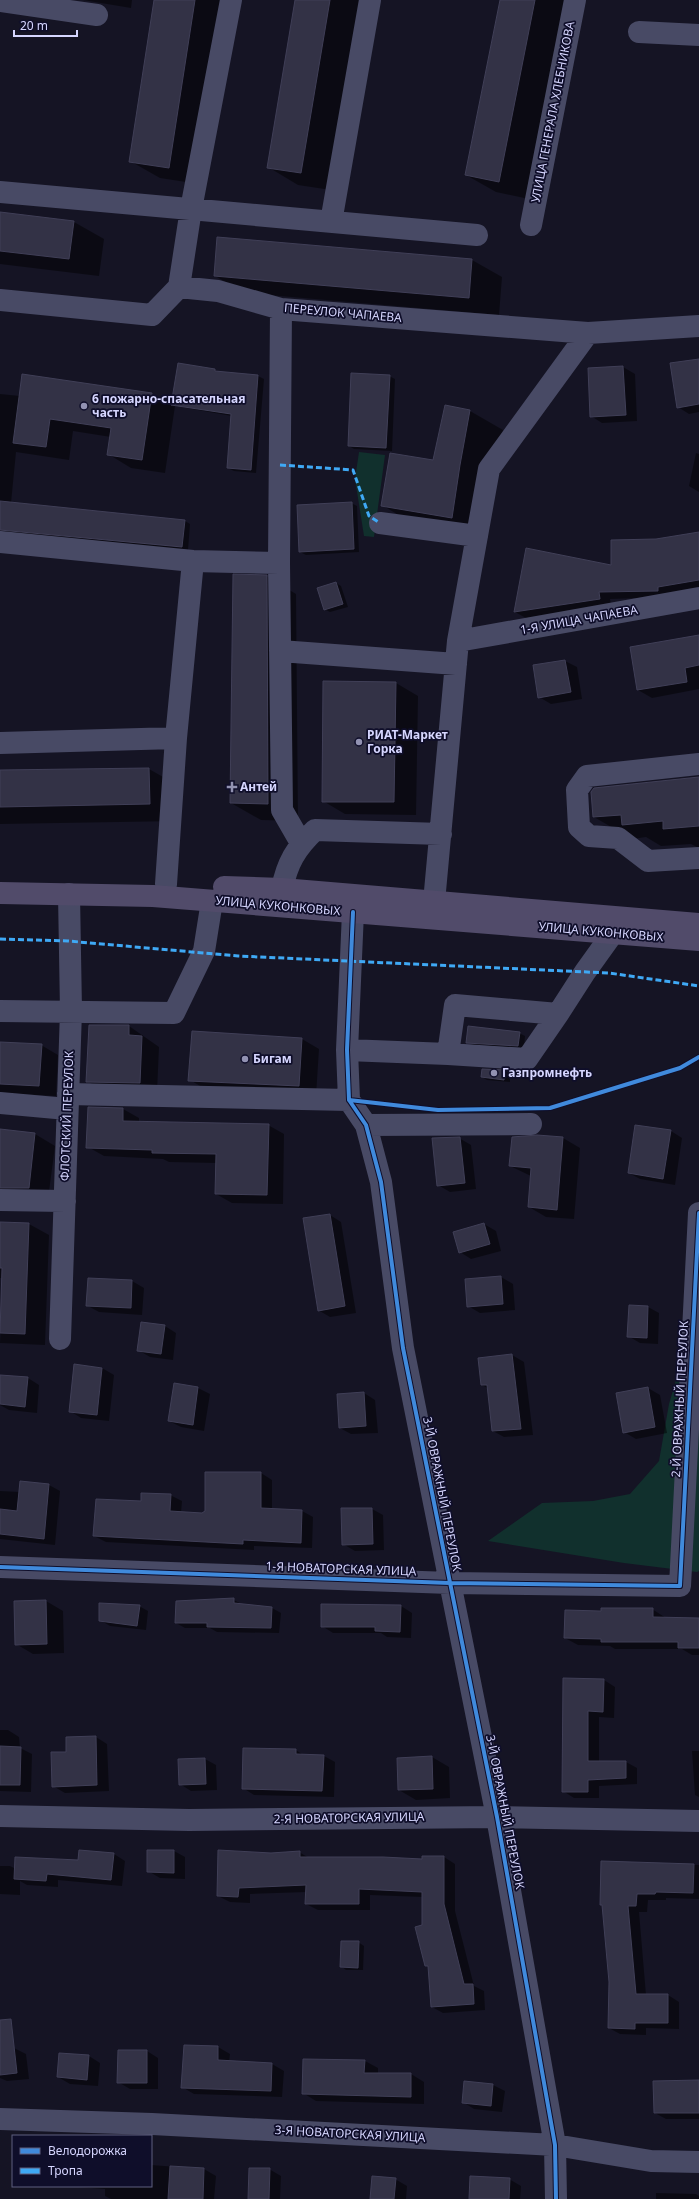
<svg xmlns="http://www.w3.org/2000/svg" width="699" height="2199" viewBox="0 0 699 2199" font-family="'Noto Sans',sans-serif">
<style>
.green{fill:#11302d}
.shadow{fill:#0007}
.building{fill:#333246;stroke:#403f57}
.lines{fill:none;stroke-linecap:round;stroke-linejoin:round}
.minor{stroke:#484a65;stroke-width:22}
.major{stroke:#514b6a;stroke-width:22}
.quiet{stroke:#3fa9f5;stroke-width:3;stroke-dasharray:6 3;stroke-linecap:butt}
.cycleway-casing{stroke:#0f0e2a;stroke-width:6}
.cycleway{stroke:#408adc;stroke-width:4}
.poi-dot{fill:#9292b2;stroke:#0f0e2a;stroke-width:1.5}
.labels{text-anchor:middle;stroke-width:3.5;stroke-linejoin:round;paint-order:stroke}
.street-label{font-size:12px;fill:#d6d6ff;stroke:#0f0e2a}
.poi-label{font-size:12px;font-weight:bold;fill:#d6d6ff;stroke:#0f0e2a;text-anchor:start}
</style>
<rect width="100%" height="100%" fill="#151424"/>
<!-- green -->
<path class="green" d="M359 452 385 455 374 537 364 536 355 479Z
M699 1300V1571L697 1572 624 1563 488 1541 542 1503 593 1501 630 1494 659 1461 669 1404Z"/>
<!-- shadow -->
<path class="shadow" d="M83 0H132L131 8Z
M155 0H228L199 184 160 178 130 161Z
M296 0H363L331 190 298 185 268 167Z
M501 0H568L529 199 496 192 466 175Z
M0 213 74 222 104 239 99 276 0 264Z
M218 238 472 260 502 277 499 315 245 293 215 276Z
M699 360V412L689 414 678 407Z
M179 364 215 370 220 373 258 376 264 379 256 473 234 471 228 468 232 416 175 406 165 473 131 468 108 454 111 437 73 431 69 460 16 452 11 503 185 521 190 524 188 550 0 534V394L20 396 152 394 172 406Z
M623 367 635 374 637 421 602 423 591 416Z
M389 376 395 379 392 451 354 449 349 446Z
M445 406 470 411 503 430 485 536 415 525 382 505 434 462Z
M696 453 699 454V492L689 486Z
M351 503 357 506 359 552 306 555 300 552Z
M699 533V588L669 597 610 599 611 605 526 618 515 612 612 566 656 540Z
M266 576 296 594 298 821 261 820 231 803Z
M336 583 341 586 348 607 330 612 324 609Z
M699 635V689L652 698 638 690Z
M565 661 577 667 582 699 551 704 539 697 534 666Z
M396 683 418 696 416 815 345 814 323 801Z
M149 769 179 786V821L0 824V771Z
M699 778V848L691 844 661 846 646 837 632 839 594 817Z
M129 1026 159 1047 157 1092 104 1091 87 1081Z
M519 1033 525 1036 524 1048 473 1045 467 1042Z
M302 1039 319 1049 316 1096 207 1090 190 1080Z
M0 1043 41 1045 58 1055 56 1096 0 1093Z
M483 1070 505 1071 510 1074V1082L487 1080 482 1077Z
M123 1109 139 1118V1123L268 1125 284 1134 283 1204 232 1203 216 1194 217 1163 169 1162 163 1159 104 1156 88 1147Z
M0 1130 35 1134 55 1146 48 1199 0 1198Z
M671 1131 682 1138 675 1185 640 1179 629 1173Z
M537 1136 563 1138 580 1148 574 1219 546 1217 529 1207 531 1176 510 1166Z
M459 1138 471 1145 476 1189 450 1192 438 1185Z
M330 1215 341 1222 356 1313 330 1317 318 1310Z
M0 1223 29 1224 49 1235 45 1345 0 1343 3 1278H0Z
M484 1224 496 1231 501 1251 471 1259 460 1252Z
M501 1277 513 1284 515 1310 480 1313 468 1306Z
M89 1279 132 1281 144 1288 142 1315 99 1312 88 1306Z
M648 1307 659 1313 658 1344 640 1343 628 1336Z
M165 1326 176 1333 173 1360 150 1357 138 1350Z
M512 1355 524 1362 533 1435 504 1437 493 1431 489 1389 482 1385Z
M75 1365 102 1368 114 1375 109 1421 81 1418 70 1411Z
M0 1378H28L39 1385 37 1413 9 1410 0 1405Z
M175 1384 198 1388 210 1394 204 1431 181 1427 169 1421Z
M648 1388 660 1395 667 1433 636 1439 624 1432 617 1394Z
M364 1393 375 1400 378 1433 351 1434 340 1428Z
M261 1473 272 1480V1509L302 1511 313 1517 312 1548 254 1546V1550L106 1542 94 1536 170 1495 182 1501 181 1513 203 1514Z
M21 1482 49 1485 60 1491 55 1545 0 1539V1491L20 1492Z
M372 1509 383 1515 384 1550 355 1551 343 1544Z
M234 1600 243 1605 272 1608 281 1613 279 1633 217 1632 210 1628H185L176 1623 177 1602Z
M46 1601 63 1611 64 1653 33 1654 16 1644Z
M139 1606 148 1611 146 1630 110 1626 100 1620Z
M401 1606 412 1613 411 1638 387 1637 381 1633H333L322 1626Z
M652 1609 666 1618 699 1619V1655H692L682 1649H615L610 1646 578 1645 565 1638 566 1611Z
M564 1679 604 1680 615 1687 614 1718 599 1717V1762H626L637 1768V1784L599 1786V1798H574L563 1791Z
M0 1730H8L19 1737 20 1748 32 1754 31 1792 0 1791Z
M96 1737 107 1744 109 1791 65 1793 53 1786Z
M296 1750 303 1755 324 1756 335 1762 334 1797 254 1795 243 1788Z
M692 1751H699V1797L695 1795Z
M432 1757 449 1767 450 1798 416 1800 399 1790Z
M205 1759 216 1765 217 1790 191 1791 180 1784Z
M174 1851 185 1857V1879L160 1878 148 1871Z
M299 1852 309 1858 423 1860 444 1857 455 1864V1911L474 1986 484 1991 485 2010 443 2013 432 2007 429 1967 426 1965 423 1897 370 1895V1910H318L306 1904 307 1892 250 1894V1903L230 1902 218 1896 271 1854Z
M114 1854 125 1861 122 1886 58 1880V1887L27 1885 20 1881V1895L0 1894V1866H10L16 1869 78 1861Z
M602 1862 699 1865V1899L666 1898V1900H648L647 1912H639L646 1995H668L679 2002V2029L646 2028V2035L620 2034 609 2028 610 1982 603 1906 601 1905Z
M358 1942 364 1946 363 1970H346L341 1966Z
M184 2046 218 2047 230 2054 229 2062 272 2064 284 2071 282 2097 194 2094 182 2087Z
M14 2048 26 2054 29 2079 7 2081 0 2078V2049Z
M147 2051 158 2058V2089H130L118 2082Z
M89 2056 100 2063 98 2086 70 2084 58 2077Z
M365 2061 378 2068V2074H411L424 2082V2104L316 2101 303 2093Z
M465 2082 493 2085 505 2091 502 2112 474 2109 463 2102Z
M699 2084V2119H666L655 2113Z
M151 2165 204 2169 216 2176 214 2199H111L105 2196V2189L66 2186H151Z
M269 2169 281 2176 280 2199H249Z
M395 2179 407 2186 406 2199H371Z
M509 2179 521 2186 520 2199H470Z
M656 2193 696 2194 699 2196V2199H656Z"/>
<!-- building -->
<path class="building" d="M154 0H195L169 168 129 162Z
M295 0H330L301 173 267 168Z
M500 0H535L499 182 465 175Z
M0 212 74 221 69 259 0 251Z
M217 237 472 259 469 298 214 276Z
M699 359V404L677 408 670 363Z
M178 363 215 369V371L258 375 251 470 227 468 231 414 171 405Z
M623 366 626 415 590 417 588 368Z
M351 373 390 375 386 448 348 446Z
M22 374 152 393 142 460 107 455 111 428 50 419 46 447 13 443Z
M445 405 470 410 460 465 452 518 381 506 390 453 433 460Z
M0 501 185 520 182 547 0 530Z
M352 502 354 549 299 552 297 505Z
M699 532V580L658 587V591L599 592 600 599 514 612 526 548 611 565V540L656 539Z
M233 574 267 575 268 804 230 803Z
M336 582 343 604 324 610 317 588Z
M699 635V665L685 668 687 682 637 690 630 647Z
M565 660 571 692 538 698 533 665Z
M323 681 396 682 394 802H322Z
M149 768 150 804 0 807V770Z
M699 777V826L663 829V821L622 825 621 815 593 817 591 792 594 788Z
M89 1025H129V1035L142 1036 140 1083 86 1082Z
M468 1026 520 1032 518 1046 466 1043Z
M192 1031 302 1038 299 1086 188 1081Z
M0 1042 42 1044 39 1086 0 1084Z
M482 1069 505 1070 504 1080 481 1077Z
M88 1107 123 1108V1121L269 1124 267 1195 215 1194 216 1154 152 1153V1150L86 1148Z
M635 1125 671 1130 663 1179 628 1173Z
M0 1129 35 1133 29 1188H0Z
M537 1135 563 1137 557 1210 528 1207 531 1168 509 1166 512 1137Z
M460 1137 465 1183 437 1186 432 1138Z
M330 1214 345 1306 318 1311 303 1218Z
M0 1222 29 1223 25 1334 0 1333 2 1268H0Z
M484 1223 490 1244 459 1253 453 1232Z
M501 1276 503 1304 467 1307 465 1279Z
M88 1278 132 1280 131 1308 86 1306Z
M629 1305 648 1306 647 1338 627 1337Z
M141 1322 165 1325 161 1354 137 1351Z
M512 1354 521 1429 492 1431 487 1385H481L478 1358Z
M74 1364 102 1368 97 1415 69 1412Z
M0 1375 28 1377 25 1407 0 1404Z
M174 1383 198 1387 193 1425 168 1421Z
M648 1387 655 1427 623 1433 616 1393Z
M364 1392 366 1426 339 1428 337 1394Z
M205 1472H261V1508L302 1510 301 1543 243 1540V1544L93 1536 96 1499 141 1501V1493L171 1494 170 1511 202 1513 205 1511Z
M20 1481 49 1484 44 1539 0 1534V1509L17 1511Z
M341 1508H372L373 1544 342 1545Z
M234 1598V1603L272 1607 271 1628 207 1627V1623H175L176 1601Z
M46 1600 47 1644 15 1645 14 1601Z
M99 1603 140 1605 137 1626 99 1621Z
M321 1604 401 1605 400 1632 375 1631V1627H321Z
M601 1608H653V1617L699 1618V1648H678V1642H601V1639L564 1638 565 1610 601 1611Z
M563 1678 604 1679 603 1712 588 1711V1761H626V1778L588 1780V1792H562Z
M96 1736 97 1785 52 1787 51 1752H66V1737Z
M0 1746 21 1747 20 1785H0Z
M243 1748 296 1749V1754L324 1755 322 1791 242 1789Z
M432 1756 433 1789 398 1790 397 1758Z
M205 1758 206 1784 179 1785 178 1759Z
M79 1850 114 1853 111 1880 47 1874 46 1881 14 1879 15 1857 78 1860Z
M147 1850H174V1873L147 1872Z
M218 1850 271 1853 300 1851V1857H383L422 1859V1856H444V1904L464 1984H473L474 2004 431 2007 428 1966H425L415 1927 422 1925V1892L359 1889V1904H305L306 1885 239 1888 238 1897 217 1896Z
M601 1861 694 1864 693 1893 656 1892 655 1894H637L636 1906H628L636 1994H668V2023H635V2029L608 2028 609 1982 602 1905H600Z
M341 1941H359L358 1968 340 1967Z
M11 2019 17 2073 0 2075V2020Z
M184 2045 218 2046V2060L272 2063 271 2091 181 2088Z
M118 2050H147V2083H117Z
M59 2053 89 2055 87 2080 57 2077Z
M303 2059 365 2060 364 2073H411V2097L302 2094Z
M699 2080V2113H654L653 2081Z
M464 2081 493 2084 491 2106 462 2103Z
M170 2166 204 2168 203 2199H168Z
M249 2168H270L269 2199H248Z
M372 2176 396 2178 394 2199H370Z
M470 2176 510 2178 509 2199H469Z"/>
<g class="lines">
<!-- minor -->
<path class="minor" d="M0 1 97 15
M639 32 699 35
M0 192 477 235
M331 222 370 0
M531 225 575 0
M179 287 191 209 231 0
M0 300 152 315 179 287 218 291 281 309 588 333 699 326
M380 523 477 536
M0 542 193 561 279 563 281 309
M279 563 282 810 301 843
M458 641 699 598
M280 651 456 664
M0 743 176 738
M699 764 587 776 577 790 579 827 589 836 618 838 648 861 699 858
M166 884 176 738 193 561
M282 889C287 863 296 848 315 830L441 834
M434 902 458 641 489 469 588 333
M353 912 347 1050 349 1100 366 1125 381 1182 403 1348 497 1817 555 2145 556 2199
M0 1011 174 1013 204 951 212 901
M347 1050 448 1054 455 1005 558 1014 585 972 613 933
M448 1054 527 1059 558 1014
M68 1094 349 1100
M0 1103 67 1109
M366 1125 531 1124
M0 1200 65 1201
M60 1339 71 1011 69 894
M0 1567 450 1583 680 1586 699 1213
M0 1816 189 1820 497 1817 699 1821
M0 2119 152 2124 555 2145 651 2161 699 2162"/>
<!-- major -->
<path class="major" d="M224 887 282 889 699 924
M0 893 153 896 699 940"/>
<!-- quiet -->
<path class="quiet" d="M280 465 353 470 369 516 380 523
M0 939 68 941 238 956 609 973 699 986"/>
<!-- cycleway casing -->
<g class="cycleway-casing">
<path id="cycleway" d="M353 912 347 1050 349 1100 366 1125 381 1182 403 1348 497 1817 555 2145 556 2199
M349 1100 438 1110 550 1108 680 1068 699 1057
M0 1567 450 1583 680 1586 699 1213"/>
</g>
<!-- cycleway -->
<use href="#cycleway" class="cycleway"/>
</g>
<!-- markers -->
<g class="poi-dot">
<circle cx="84" cy="406" r="4"/>
<circle cx="359" cy="742" r="4"/>
<path d="M230 781h4v4h4v4h-4v4h-4v-4h-4v-4h4z"/>
<circle cx="245" cy="1059" r="4"/>
<circle cx="494" cy="1073" r="4"/>
</g>
<g class="labels">
<!-- street labels -->
<g class="street-label">
<text transform="translate(553 112) rotate(-79)" y="4">УЛИЦА ГЕНЕРАЛА ХЛЕБНИКОВА</text>
<text transform="translate(343 313) rotate(5)" y="4">ПЕРЕУЛОК ЧАПАЕВА</text>
<text transform="translate(579 620) rotate(-10)" y="4">1-Я УЛИЦА ЧАПАЕВА</text>
<text transform="translate(278 906) rotate(5)" y="4">УЛИЦА КУКОНКОВЫХ</text>
<text transform="translate(601 932) rotate(5)" y="4">УЛИЦА КУКОНКОВЫХ</text>
<text transform="translate(67 1116) rotate(-88)" y="4">ФЛОТСКИЙ ПЕРЕУЛОК</text>
<text transform="translate(680 1399) rotate(-87)" y="4">2-Й ОВРАЖНЫЙ ПЕРЕУЛОК</text>
<text transform="translate(442 1494) rotate(79)" y="4">3-Й ОВРАЖНЫЙ ПЕРЕУЛОК</text>
<text transform="translate(341 1569) rotate(2)" y="4">1-Я НОВАТОРСКАЯ УЛИЦА</text>
<text transform="translate(505 1812) rotate(79)" y="4">3-Й ОВРАЖНЫЙ ПЕРЕУЛОК</text>
<text transform="translate(349 1818) rotate(-1)" y="4">2-Я НОВАТОРСКАЯ УЛИЦА</text>
<text transform="translate(350 2134) rotate(3)" y="4">3-Я НОВАТОРСКАЯ УЛИЦА</text>
</g>
<!-- poi labels -->
<g class="poi-label">
<text x="92" y="403">6 пожарно-спасательная<tspan x="92" dy="14">часть</tspan></text>
<text x="367" y="739">РИАТ-Маркет<tspan x="367" dy="14">Горка</tspan></text>
<text x="240" y="791">Антей</text>
<text x="253" y="1063">Бигам</text>
<text x="502" y="1077">Газпромнефть</text>
</g>
</g>
<!-- legend -->
<rect x="12" y="2135" width="140" height="52" fill="#0f0e2a" stroke="#5f5e7f"/>
<rect x="20" y="2148" width="20" height="6" fill="#408adc" stroke="#5f5e7f"/>
<text x="48" y="2155" font-size="12" fill="#d6d6ff">Велодорожка</text>
<rect x="20" y="2168" width="20" height="6" fill="#3fa9f5" stroke="#5f5e7f"/>
<text x="48" y="2175" font-size="12" fill="#d6d6ff">Тропа</text>
<!-- scale -->
<path d="M14 30v6h63v-6" fill="none" stroke="#d6d6ff" stroke-width="2"/>
<text x="20" y="30" font-size="12" fill="#d6d6ff" stroke="#0f0e2a" stroke-width="3" paint-order="stroke">20 m</text>
</svg>
